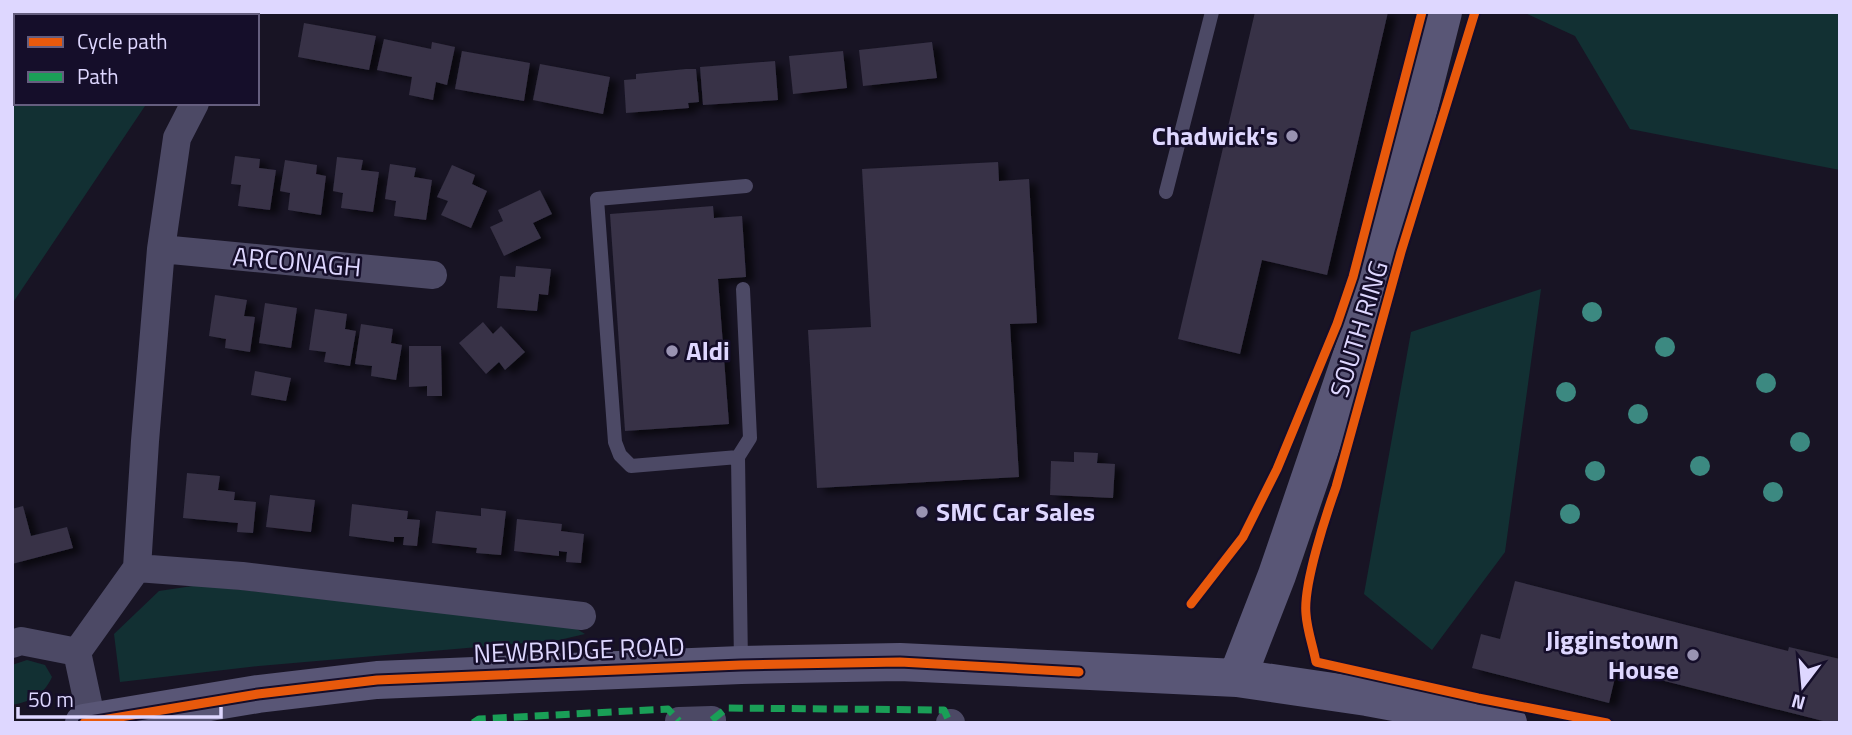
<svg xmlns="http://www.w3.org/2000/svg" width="1852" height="735" viewBox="0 0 1852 735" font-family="'Titillium Web',sans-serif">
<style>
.green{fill:#123033}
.building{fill:#373246;filter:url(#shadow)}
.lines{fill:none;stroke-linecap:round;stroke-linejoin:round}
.service{stroke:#4c4965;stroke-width:14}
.minor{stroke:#4c4965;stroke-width:28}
.secondary{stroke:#595676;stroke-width:38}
.quiet{stroke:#1a9f57;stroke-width:7;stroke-dasharray:14 7;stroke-linecap:butt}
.cycleway-casing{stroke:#150e2a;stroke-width:13}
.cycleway{stroke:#e8590c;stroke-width:9}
.tree{fill:#3c8981}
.poi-dot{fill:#9993b2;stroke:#150e2a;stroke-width:2.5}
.labels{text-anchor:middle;stroke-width:5;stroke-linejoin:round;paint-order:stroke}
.poi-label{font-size:26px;font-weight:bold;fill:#ded7ff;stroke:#150e2a;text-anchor:end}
.street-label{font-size:26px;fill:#ded7ff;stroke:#150e2a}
</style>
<defs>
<filter id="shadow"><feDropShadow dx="8" dy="4.5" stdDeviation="3.5" flood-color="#0009"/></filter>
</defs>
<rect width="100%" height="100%" fill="#181424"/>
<!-- green -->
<path class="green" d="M12 12H209L207 16H16V103H147L12 304Z
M1523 12H1840V170L1630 129 1575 36Z
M1541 289 1505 552 1432 650 1364 594 1411 332Z
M199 585 575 628 585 634 559 640 259 666 120 682 114 634 159 591Z
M27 660 45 665 52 677C43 696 32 701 12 705V665Z"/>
<!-- building -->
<path class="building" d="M1255 12H1388L1327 275 1262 260 1240 354 1178 339Z
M304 23 376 36 369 70 298 57Z
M384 39 431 49 432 42 455 47 447 85 436 82 433 100 409 95 412 77 377 70Z
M932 42 937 78 863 86 859 50Z
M462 51 530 63 524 101 455 89Z
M843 51 847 88 793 94 789 56Z
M775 61 778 100 703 105 700 67Z
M540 64 610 77 603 114 533 100Z
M686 69H696L699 102 688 103 689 108 626 113 624 80 636 79V74Z
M235 156 260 159 259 168 276 170 270 210 238 206 241 185 231 184Z
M337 157 363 160 361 170 379 172 373 212 341 208 343 193 333 191Z
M285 160 317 165 316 174 326 176 321 215 288 210 290 193 280 191Z
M998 162 999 181 1029 179 1037 323 1010 324 1019 477 817 488 808 330 871 327 862 169Z
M390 164 416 168 414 177 432 180 426 220 394 216 396 201 385 199Z
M452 165 475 175 472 184 487 191 471 228 441 215 448 201 437 197Z
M540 190 552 214 533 223 541 238 504 256 490 227 503 221 498 210Z
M713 206 714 218 742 216 746 277 718 279 729 424 625 431 610 214Z
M516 266 551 269 548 295 539 294 537 311 497 308 500 276 515 277Z
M215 295 247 300 244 316 255 317 250 352 225 348 226 339 209 336Z
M265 303 297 308 291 348 259 343Z
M315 309 347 314 345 329 356 331 350 366 324 362 326 352 309 350Z
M483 322 493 334 501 326 525 352 505 370 499 362 486 374 459 343Z
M361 324 393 329 391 343 402 345 396 380 371 376 372 366 355 364Z
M409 346H441L442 396H427V386L409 387Z
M255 371 291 378 286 401 251 395Z
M1074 452 1098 453 1097 463 1115 464 1113 498 1050 495 1051 461 1074 462Z
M187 473 220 476 218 490 235 492 234 500 256 502 253 533 237 532 238 523 183 518Z
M270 495 315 500 311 532 266 527Z
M352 504 408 511 407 519 420 520 417 546 403 545 404 537H394V542L349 536Z
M23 506 31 536 67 527 73 548 12 564V509Z
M481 508 506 511 501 555 476 553 477 548 432 543 436 511 481 516Z
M517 519 562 524 561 531 584 534 581 563 566 562 567 552 559 551V556L514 551Z
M1515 581 1788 651 1789 647 1840 659V723H1831L1617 669 1609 703 1472 668 1481 634 1500 639Z"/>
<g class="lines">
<!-- service -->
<path class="service" d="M1166 192 1212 12
M738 457 750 438 743 289
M741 663 738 457 631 466 620 455 615 442 597 199 746 186"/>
<!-- minor -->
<path class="minor" d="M243 16 245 12
M161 249 433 275
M137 568 242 576 582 616
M12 644 21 641 77 652
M679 721 712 720V723
M92 722 77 652 137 568 145 441 161 249 177 138 195 103
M950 723H951"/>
<!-- secondary -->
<path class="secondary" d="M1237 678 1277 575 1369 305 1443 12
M84 723 258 694 377 680 741 665 900 662 1237 678 1367 697 1508 723"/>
<!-- quiet -->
<path class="quiet" d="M712 720 727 708 944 710 950 723
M473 723 479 719 668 709 679 721"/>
<!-- cycleway casing -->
<g class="cycleway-casing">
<path id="cycleway" d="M1475 12 1401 252 1336 487C1326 515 1303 585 1306 614 1307 630 1313 646 1316 662L1478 698 1607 723
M1191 604 1243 537 1277 469 1337 324 1353 277 1422 12
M84 723 258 694 377 680 741 665 900 662 1079 672"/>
</g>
<!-- cycleway -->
<use href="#cycleway" class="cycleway"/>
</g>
<!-- trees -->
<g class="tree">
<circle cx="1592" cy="312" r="10"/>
<circle cx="1665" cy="347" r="10"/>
<circle cx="1766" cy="383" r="10"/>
<circle cx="1566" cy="392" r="10"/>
<circle cx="1638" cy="414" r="10"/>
<circle cx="1800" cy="442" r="10"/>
<circle cx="1700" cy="466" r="10"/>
<circle cx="1595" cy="471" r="10"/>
<circle cx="1773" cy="492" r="10"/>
<circle cx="1570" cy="514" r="10"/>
</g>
<!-- markers -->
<g class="poi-dot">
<circle cx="1292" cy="136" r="7"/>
<circle cx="672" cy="351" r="7"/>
<circle cx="922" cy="512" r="7"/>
<circle cx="1693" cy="655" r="7"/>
</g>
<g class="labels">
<!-- poi labels -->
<g class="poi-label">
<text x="1278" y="145">Chadwick's</text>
<text x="686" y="360" text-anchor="start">Aldi</text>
<text x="936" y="521" text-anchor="start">SMC Car Sales</text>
<text x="1679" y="649">Jigginstown<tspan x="1679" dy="30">House</tspan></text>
</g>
<!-- street labels -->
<g class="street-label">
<text transform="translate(297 262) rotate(5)" y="9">ARCONAGH</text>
<text transform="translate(1359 329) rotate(-73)" y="9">SOUTH RING</text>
<text transform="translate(579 650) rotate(-2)" y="9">NEWBRIDGE ROAD</text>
</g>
</g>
<!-- border -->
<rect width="1852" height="735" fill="none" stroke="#ded7ff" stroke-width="28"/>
<!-- legend -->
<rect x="14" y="14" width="245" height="91" fill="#150e2a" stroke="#655e7f" stroke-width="2"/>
<rect x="28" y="37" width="35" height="10" fill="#e8590c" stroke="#655e7f" stroke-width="2"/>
<text x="77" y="49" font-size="21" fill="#ded7ff">Cycle path</text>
<rect x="28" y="72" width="35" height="10" fill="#1a9f57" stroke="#655e7f" stroke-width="2"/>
<text x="77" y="84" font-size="21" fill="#ded7ff">Path</text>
<!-- north arrow -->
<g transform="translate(1803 686) rotate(196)" stroke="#150e2a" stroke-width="5" paint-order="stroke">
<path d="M0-5L12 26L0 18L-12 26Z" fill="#ded7ff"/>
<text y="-10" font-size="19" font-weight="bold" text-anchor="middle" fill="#ded7ff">N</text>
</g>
<!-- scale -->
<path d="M18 707v10h203v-10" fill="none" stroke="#ded7ff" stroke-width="3.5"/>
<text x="28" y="707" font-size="21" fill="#ded7ff" stroke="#150e2a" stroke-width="5" paint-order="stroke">50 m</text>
</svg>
